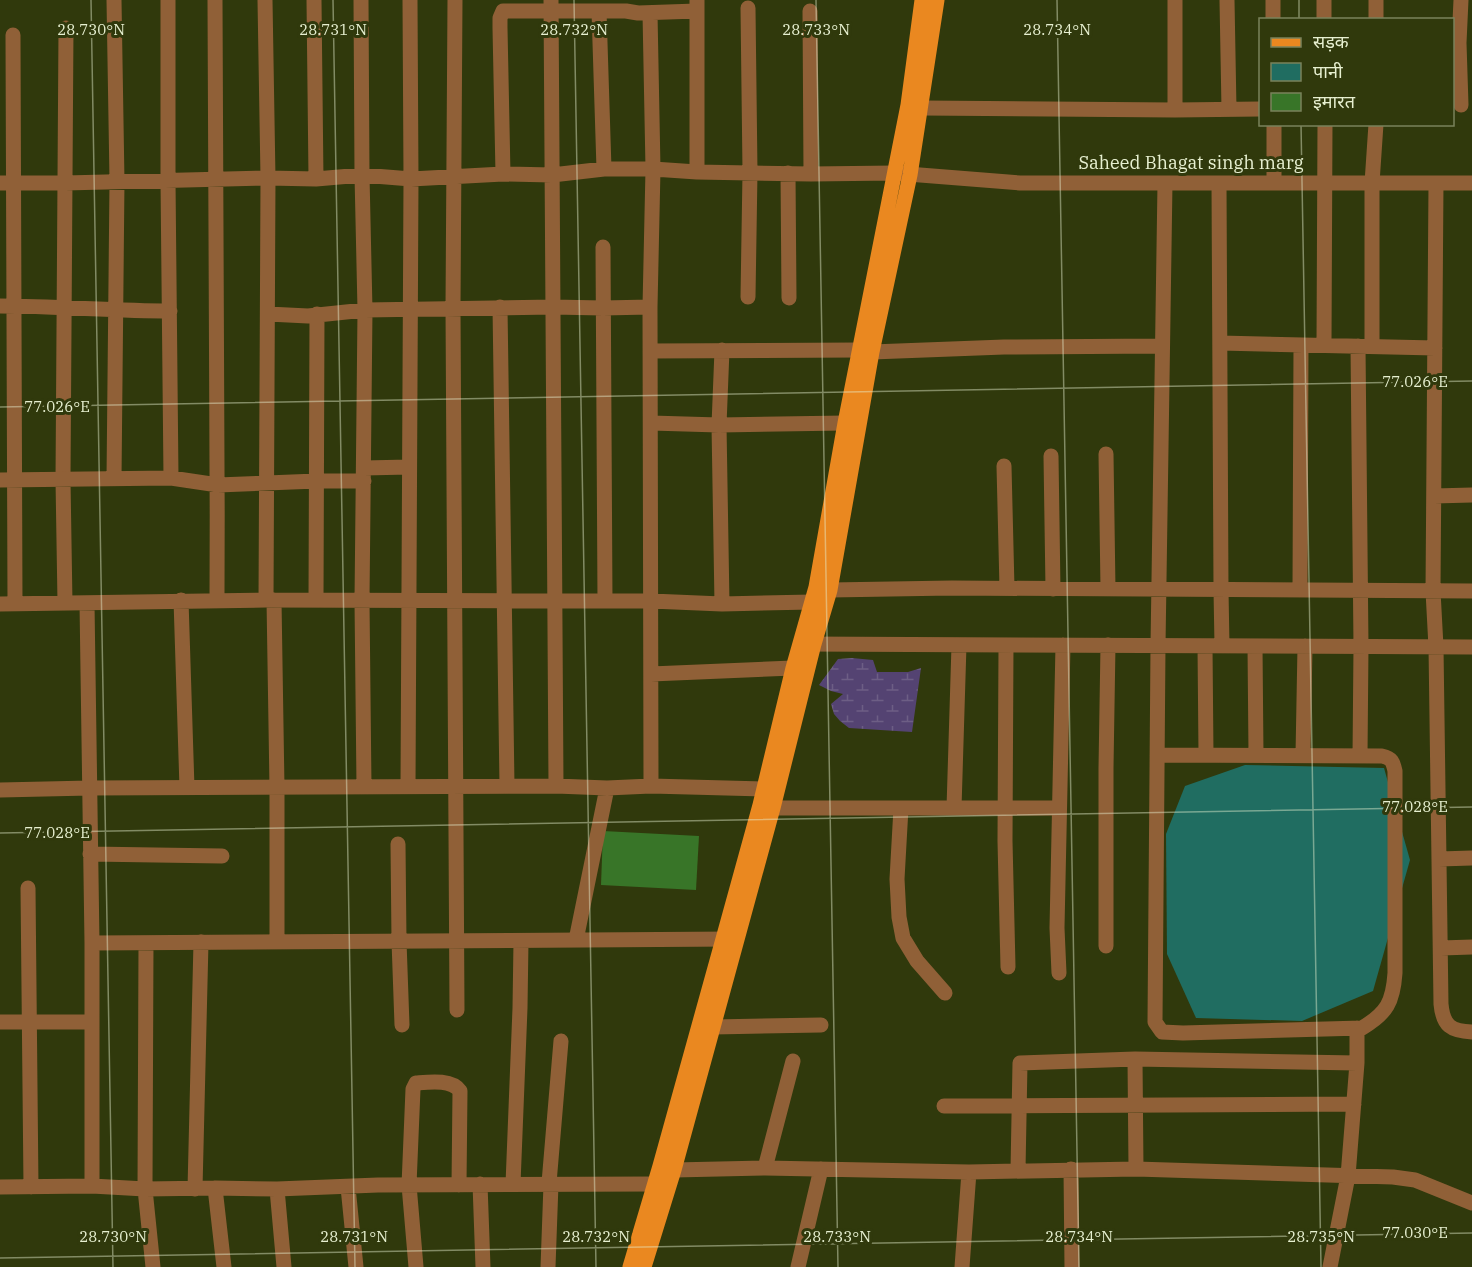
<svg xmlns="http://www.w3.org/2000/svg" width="1472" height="1267" viewBox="0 0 1472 1267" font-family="'IBM Plex Serif','Noto Sans Devanagari',serif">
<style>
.wetland{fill:url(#wetland-marsh)}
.water{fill:#206d61}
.building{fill:#387528}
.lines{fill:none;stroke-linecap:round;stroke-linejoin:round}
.minor{stroke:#906037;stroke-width:15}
.major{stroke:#ea8820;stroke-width:15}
.ticks{fill:none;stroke:#e7f0d1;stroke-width:1.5;stroke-opacity:0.45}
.labels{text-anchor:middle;stroke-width:6;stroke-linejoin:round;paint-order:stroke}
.street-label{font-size:18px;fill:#e7f0d1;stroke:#30390c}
.ticks-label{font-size:15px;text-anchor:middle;fill:#e7f0d1;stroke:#30390c;stroke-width:6;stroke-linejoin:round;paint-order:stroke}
</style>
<defs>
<pattern id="wetland-marsh" width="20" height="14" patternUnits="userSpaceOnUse" patternTransform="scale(1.5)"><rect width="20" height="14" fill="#544372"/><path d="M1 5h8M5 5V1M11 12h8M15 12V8" fill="none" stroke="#6d5e85"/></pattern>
</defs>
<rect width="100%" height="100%" fill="#30390c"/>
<!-- wetland -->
<path class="wetland" d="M852 658 873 660 877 672H908L921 668 912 732 849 728 840 721 834 714 831 704 843 694 831 691 819 685 838 659Z"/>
<!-- water -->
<path class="water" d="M1245 765 1384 768 1410 860 1373 991 1302 1021 1196 1018 1167 954 1166 834 1185 786Z"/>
<!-- building -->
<path class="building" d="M603 831 699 836 696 890 601 885Z"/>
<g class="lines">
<!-- minor -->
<path class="minor" d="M168 0V180L171 478
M215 0C215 200 218 400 217 600
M265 0 268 178 266 600
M314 0 316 179
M455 0 453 308 457 1010
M551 0 556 786
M1175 0V110
M1227 0 1229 109
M1273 0V20
M1324 0V20
M1376 0V20
M1461 0 1459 43 1461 105
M599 11 604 169
M810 11 811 174
M650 13 653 169 650 307 651 786
M13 35 15 603
M922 108 1175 110 1260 109
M1274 124V183
M697 172V0
M788 173 789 298
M503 174 500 28V18L503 11H626L638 13 697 11
M0 183H65L268 178 316 179 362 175 411 179 503 174 552 175 604 169H653L697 172 811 174 895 173 1020 183H1472
M1219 183 1221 590 1222 646
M1436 183 1433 591 1436 647 1441 1004C1443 1026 1451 1031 1472 1032
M603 247 605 601
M748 297 750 172 748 8
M0 306C57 306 113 311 170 311
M500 307 507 786
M268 314 308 316 365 310 362 175 361 0
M1220 343 1435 348
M1324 345 1325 124
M1358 346 1361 646 1360 756
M1372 346V183L1376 124
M650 351 859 350
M872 352 1004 347 1162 346
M651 423 719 425 845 423
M1106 454 1108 589
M1051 456 1053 589
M1004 466 1007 588
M364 468 409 467
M114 479 117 181 114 0
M0 480 171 478 218 485 317 481H364
M1434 496 1472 495
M830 590 952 588 1472 591
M1300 590 1301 345
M181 600 187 788
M274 600 277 788V942
M316 600 317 314
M65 603 63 480 66 28
M87 603 92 943V1186
M0 604 266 600 651 601 722 604 812 602
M722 604 719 425 722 350
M803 644 1472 647
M1006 645 1005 841 1008 967
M1205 646 1206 755
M1255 646 1256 755
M651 674 793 668
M1157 755 1382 756C1392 758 1393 762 1395 771V973C1393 1002 1387 1013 1362 1028L1183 1033 1162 1032 1155 1022 1158 646 1165 183
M1303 755 1305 646
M364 787 362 601 365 310 553 307 603 308 650 307
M408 787 411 179 410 0
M0 790 90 788 556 786 607 788 651 786 764 789
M773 808H1059
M901 808 897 879 899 917 903 938 917 961 945 993
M954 808 959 645
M398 844 399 941 402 1025
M90 854 222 856
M1439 859 1472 858
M28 888 31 1187
M576 940 607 788
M92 943 734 939
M146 943 145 1189 153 1267
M1106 946V768L1108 645
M1441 948 1472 947
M1059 973 1057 928 1063 645
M0 1022H91
M713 1027 821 1025
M1135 1059 1136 1169
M944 1106 1354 1104
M765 1168 793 1061
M1071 1169 1072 1267
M674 1170 765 1168 969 1172 1136 1169 1393 1177 1415 1180 1472 1203
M1018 1170 1020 1063 1135 1059 1357 1063
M480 1184 483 1267
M513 1184 520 1008 521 941
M0 1187 92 1186 145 1189 215 1188 277 1189 378 1185 654 1184
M348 1187 356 1267
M215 1188 224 1267
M195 1189 201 942
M277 1189 284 1267
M416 1267 409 1185 413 1089 416 1083C429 1082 452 1079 460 1091L459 1185
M548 1267 551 1184 549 1183 561 1041
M798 1267 821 1169
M962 1267 969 1172
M1330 1267 1348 1176 1357 1063V1028"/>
<!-- major -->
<path class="major" d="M630 1267 660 1166 723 939 760 805 793 668 816 587 845 423 908 105 922 0
M644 1267 674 1170 773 808 814 644 830 590 872 352 910 175 937 0"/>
</g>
<!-- ticks -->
<path class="ticks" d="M91 0 113 1267M333 0 355 1267M574 0 596 1267M816 0 838 1267M1057 0 1079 1267M1299 0V20M1301 124 1321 1267M0 407 1472 381M0 833 1472 807M0 1258 1472 1233"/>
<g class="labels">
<!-- street labels -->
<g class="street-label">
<text x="1191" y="169">Saheed Bhagat singh marg</text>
</g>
</g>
<g class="ticks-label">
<text x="91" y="35">28.730°N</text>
<text x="333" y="35">28.731°N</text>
<text x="574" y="35">28.732°N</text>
<text x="816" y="35">28.733°N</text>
<text x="1057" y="35">28.734°N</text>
<text x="1415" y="387">77.026°E</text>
<text x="57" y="412">77.026°E</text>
<text x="1415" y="812">77.028°E</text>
<text x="57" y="838">77.028°E</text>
<text x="1415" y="1238">77.030°E</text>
<text x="113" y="1242">28.730°N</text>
<text x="354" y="1242">28.731°N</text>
<text x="596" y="1242">28.732°N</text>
<text x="837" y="1242">28.733°N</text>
<text x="1079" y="1242">28.734°N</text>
<text x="1321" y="1242">28.735°N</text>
</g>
<!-- legend -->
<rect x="1259" y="18" width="195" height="108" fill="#30390c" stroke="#79825b" stroke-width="1.5"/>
<rect x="1271" y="38" width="30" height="9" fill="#ea8820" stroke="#79825b" stroke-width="1.5"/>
<text x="1313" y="48" font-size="18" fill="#e7f0d1">सड़क</text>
<rect x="1271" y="63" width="30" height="18" fill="#206d61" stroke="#79825b" stroke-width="1.5"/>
<text x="1313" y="78" font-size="18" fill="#e7f0d1">पानी</text>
<rect x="1271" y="93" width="30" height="18" fill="#387528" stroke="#79825b" stroke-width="1.5"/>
<text x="1313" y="108" font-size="18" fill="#e7f0d1">इमारत</text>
</svg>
